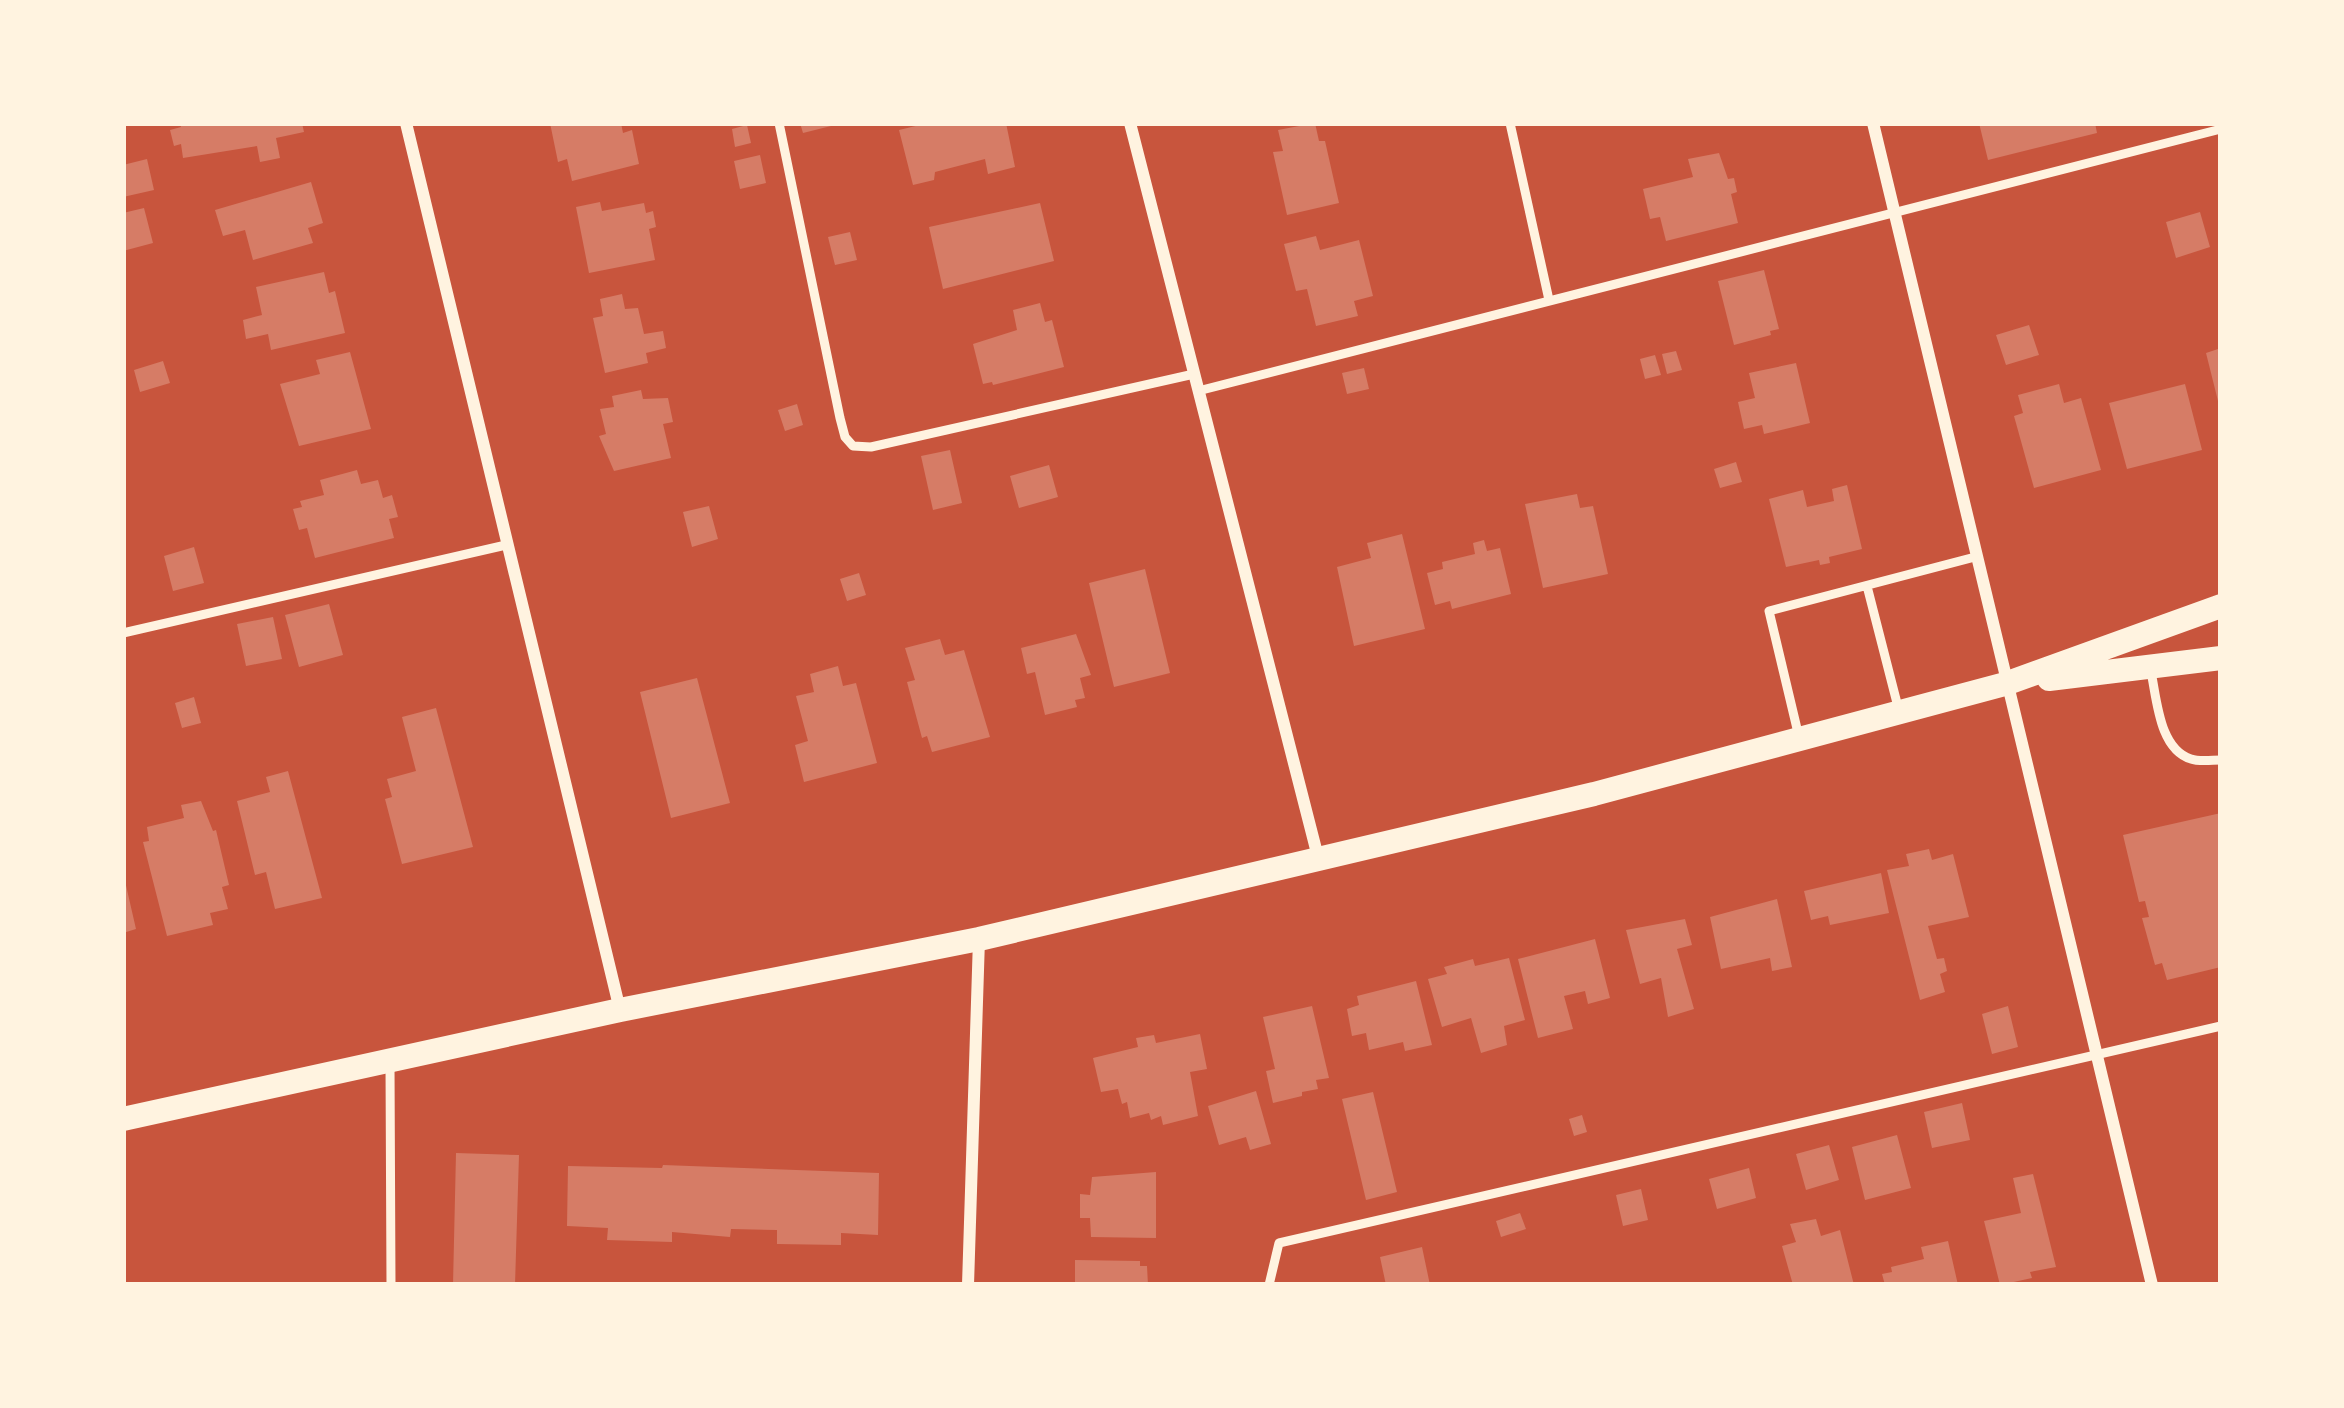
<svg xmlns="http://www.w3.org/2000/svg" width="2344" height="1408" viewBox="0 0 2344 1408" font-family="Raleway,sans-serif">
<style>
.building{fill:#d67c66}
.lines{fill:none;stroke-linecap:round;stroke-linejoin:round}
.service{stroke:#fff3e0;stroke-width:9}
.minor{stroke:#fff3e0;stroke-width:12}
.secondary{stroke:#fff3e0;stroke-width:24}
</style>
<rect width="100%" height="100%" fill="#c8553d"/>
<!-- building -->
<path class="building" d="M180 123H302L304 132 276 138 280 158 260 162 257 146 183 158 181 144 174 146 170 130 181 127Z
M550 123H621L623 133 632 130 639 164 572 181 567 159 558 162Z
M800 123H834L835 125 803 133Z
M928 123H1006L1015 167 988 174 985 159 935 172 934 180 913 185 899 130Z
M1315 123 1319 141H1325L1339 203 1287 215 1273 152 1283 151 1278 130Z
M1979 123H2095L2097 133 1988 160Z
M747 125 751 143 735 147 732 129Z
M1719 153 1728 179 1734 178 1737 192 1731 194 1738 223 1666 241 1660 217 1650 219 1643 189 1693 177 1688 159Z
M760 155 766 183 740 189 734 161Z
M147 159 154 190 123 197V165Z
M311 182 323 223 308 228 313 243 253 260 245 230 223 236 215 210Z
M600 202 602 211 644 203 646 213 653 211 656 227 649 229 655 260 589 273 576 207Z
M1040 203 1054 261 943 289 929 227Z
M144 208 153 243 123 251V213Z
M2200 212 2210 247 2176 258 2166 222Z
M850 232 857 260 835 265 828 237Z
M1316 236 1320 250 1359 240 1373 296 1354 301 1358 316 1316 326 1307 289 1296 291 1284 244Z
M1764 270 1779 329 1770 331 1771 335 1734 345 1718 281Z
M324 272 329 293 335 291 345 333 271 350 268 334 246 339 243 320 262 315 256 287Z
M622 294 625 309 638 308 644 334 663 331 666 348 646 353 648 363 605 373 593 318 603 316 600 299Z
M1040 303 1045 322 1052 320 1064 367 993 385 992 382 983 384 973 344 1017 330 1013 310Z
M2029 325 2039 355 2006 365 1996 335Z
M2221 348V405H2219L2206 353Z
M1676 351 1682 370 1667 374 1662 354Z
M350 352 371 429 299 446 280 384 320 374 316 360Z
M1655 355 1661 375 1645 379 1640 359Z
M163 361 170 383 140 392 134 370Z
M1796 363 1810 423 1764 434 1762 425 1744 429 1738 402 1755 398 1749 373Z
M1364 368 1369 389 1347 394 1342 373Z
M2059 384 2064 403 2081 398 2101 470 2034 488 2014 416 2023 413 2018 395Z
M2185 384 2202 450 2127 469 2109 403Z
M641 390 643 399 668 398 673 422 663 424 671 458 614 471 599 436 606 434 600 409 614 407 612 396Z
M797 404 803 425 785 431 778 410Z
M950 450 962 503 933 510 921 456Z
M1736 462 1742 482 1720 488 1714 469Z
M1049 465 1058 497 1019 508 1010 476Z
M357 470 361 484 378 480 383 498 392 495 398 517 389 519 394 538 315 558 307 528 299 530 293 509 302 507 300 501 324 495 320 480Z
M1847 485 1862 549 1829 557 1830 563 1820 565 1819 560 1786 567 1769 499 1803 490 1807 507 1834 501 1832 489Z
M1577 494 1580 508 1593 506 1608 574 1543 588 1525 504Z
M709 506 718 539 692 547 683 512Z
M1402 534 1425 629 1354 646 1337 567 1371 558 1367 543Z
M1484 540 1487 551 1500 548 1511 594 1452 609 1450 601 1435 605 1427 573 1443 569 1442 562 1475 554 1473 543Z
M194 547 204 583 173 591 164 556Z
M1145 569 1170 673 1114 687 1089 583Z
M859 573 866 595 847 601 840 579Z
M329 604 343 655 299 667 285 615Z
M273 617 282 659 246 666 237 624Z
M1076 634 1091 675 1080 678 1085 698 1075 700 1077 707 1045 715 1035 672 1027 674 1021 648Z
M940 639 945 655 964 650 990 737 932 752 927 736 922 738 907 682 915 680 905 648Z
M838 666 843 686 856 683 877 763 804 782 795 745 808 741 796 696 814 692 810 674Z
M697 678 730 803 671 818 640 692Z
M194 697 201 723 182 728 175 703Z
M436 708 473 847 402 864 385 799 392 797 387 779 416 771 402 717Z
M288 771 322 898 275 909 266 872 255 875 237 801 270 792 266 777Z
M201 801 213 831 216 830 229 885 222 887 228 909 210 913 213 925 167 936 143 842 149 841 147 827 184 818 181 805Z
M2221 813V967L2167 980 2162 963 2155 965 2142 918 2149 917 2145 901 2139 902 2123 835Z
M1929 849 1932 860 1953 854 1969 917 1928 926 1937 959 1944 958 1947 971 1940 974 1945 992 1920 1000 1887 870 1909 866 1906 854Z
M1881 873 1889 913 1830 925 1828 916 1811 920 1804 891Z
M125 881 136 929 123 933V882Z
M1777 899 1792 967 1772 971 1770 958 1721 969 1710 917Z
M1685 919 1692 945 1677 949 1694 1009 1668 1017 1661 978 1640 984 1626 930Z
M1595 939 1610 998 1588 1004 1585 991 1564 996 1573 1029 1538 1038 1518 959Z
M1509 958 1525 1020 1504 1026 1507 1045 1481 1053 1471 1018 1442 1027 1428 979 1447 974 1444 967 1473 959 1475 966Z
M1416 981 1432 1045 1405 1051 1403 1042 1369 1050 1366 1033 1352 1036 1347 1009 1359 1005 1357 996Z
M1312 1006 1329 1078 1316 1080 1318 1089 1302 1092V1096L1273 1103 1266 1071 1275 1069 1263 1017Z
M2008 1006 2018 1047 1992 1054 1982 1014Z
M1200 1034 1207 1069 1190 1072 1198 1116 1163 1125 1161 1116 1151 1120 1149 1113 1130 1118 1127 1102 1122 1104 1118 1089 1101 1092 1093 1058 1138 1047 1136 1038 1154 1035 1156 1043Z
M1256 1091 1271 1144 1250 1150 1246 1137 1219 1145 1208 1106Z
M1373 1092 1397 1192 1366 1200 1342 1099Z
M1962 1103 1970 1140 1932 1148 1924 1112Z
M1582 1115 1587 1132 1574 1136 1569 1119Z
M1897 1135 1911 1188 1865 1200 1852 1147Z
M1829 1145 1839 1180 1806 1190 1796 1154Z
M456 1153 519 1155 515 1285H453Z
M663 1165 879 1173 878 1235 841 1233V1245L777 1244V1230L731 1229 730 1237 672 1232V1242L607 1240 608 1228 567 1226 568 1166 662 1168Z
M1749 1168 1756 1198 1717 1209 1709 1179Z
M1156 1172V1238L1091 1237 1090 1218H1080V1194L1090 1195 1092 1177Z
M2033 1174 2056 1267 2030 1272 2032 1278 2000 1285 1984 1221 2021 1213 2013 1178Z
M1641 1189 1648 1220 1623 1226 1616 1195Z
M1520 1213 1526 1229 1501 1237 1496 1221Z
M1816 1219 1821 1236 1840 1230 1854 1285H1793L1782 1246 1796 1242 1790 1224Z
M1948 1241 1958 1285H1885L1882 1274 1892 1272 1891 1267 1924 1259 1921 1247Z
M1422 1247 1430 1285H1386L1380 1257Z
M1075 1260 1140 1261V1266H1147L1148 1285H1075Z"/>
<g class="lines">
<!-- service -->
<path class="service" d="M779 123 840 418 845 437 853 446 871 447 1194 374
M1510 123 1549 300
M1198 391 2221 129
M1867 586 1898 707
M123 633 506 545
M2151 672C2157 699 2159 749 2191 759 2199 762 2212 760 2221 760
M1799 737 1769 611 1975 557
M390 1064 391 1285
M1269 1285 1279 1243 2221 1026"/>
<!-- minor -->
<path class="minor" d="M406 123 620 1010
M1130 123 1318 857
M1873 123 2152 1285
M968 1285 979 939"/>
<!-- secondary -->
<path class="secondary" d="M2049 679 2221 658
M123 1119 620 1010 979 939 1594 794 2005 684 2221 606"/>
</g>
<!-- border -->
<rect width="2344" height="1408" fill="none" stroke="#fff3e0" stroke-width="252"/>
</svg>
